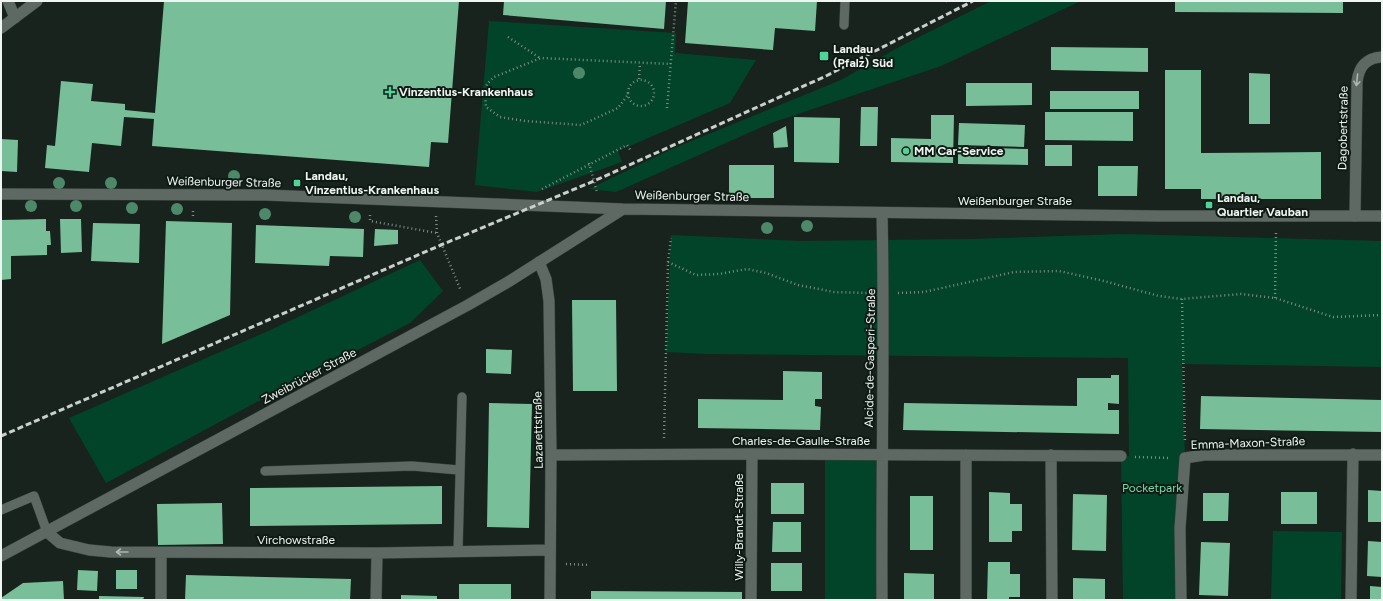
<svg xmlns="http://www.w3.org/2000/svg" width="1383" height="601" viewBox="0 0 1383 601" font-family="Figtree,sans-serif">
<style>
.green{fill:#02442a}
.building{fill:#78be99}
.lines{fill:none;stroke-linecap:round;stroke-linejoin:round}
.service-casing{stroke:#383f3b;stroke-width:10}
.minor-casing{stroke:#383f3b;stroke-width:12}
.tertiary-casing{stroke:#383f3b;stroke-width:12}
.path{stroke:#818a85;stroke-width:2.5;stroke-dasharray:1 3;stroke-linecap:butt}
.service{stroke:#5d6962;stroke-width:9}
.minor{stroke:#5d6962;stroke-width:11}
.tertiary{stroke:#5d6962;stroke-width:11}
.rail{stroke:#c9d0cc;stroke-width:3;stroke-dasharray:6 3;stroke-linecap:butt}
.tree{fill:#4c8869}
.oneway{stroke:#adb7b1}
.poi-dot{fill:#51d398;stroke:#0f1a14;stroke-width:1.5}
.labels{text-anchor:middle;stroke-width:4;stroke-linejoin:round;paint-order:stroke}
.poi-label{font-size:12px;font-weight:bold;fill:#eff6f2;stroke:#0f1a14;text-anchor:start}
.street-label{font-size:12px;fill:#eff6f2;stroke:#0f1a14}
.park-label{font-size:12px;fill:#76daa8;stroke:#0f1a14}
</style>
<rect width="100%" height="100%" fill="#18231d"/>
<!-- green -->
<path class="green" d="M991 1H1081L941 66 771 123 616 192 589 189 672 149 841 80 899 47Z
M489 21 676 33 675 53 756 60 730 103 618 151 622 162 537 192 475 185Z
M1124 234 1382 241V367L1182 364 1185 458 1181 600H1123L1121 456H1129L1128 358 706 354 666 352 671 235 800 241 971 239Z
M420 260 443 291 410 323 253 404 106 483 69 418 266 332Z
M825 454H881L882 600H825Z
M1273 531 1342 532 1341 600H1271Z"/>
<!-- building -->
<path class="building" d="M164 1H459L448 143 431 142 429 167 152 146 154 119 124 117 121 146 92 143 89 172 45 168 47 145 55 146 61 81 93 84 91 101 125 104V110L155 113Z
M504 1H666L664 29 503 15Z
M688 1H817L815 31 775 28 773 50 685 43Z
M1175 1H1343V13L1175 12Z
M1051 47 1148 48V72L1051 70Z
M1165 70H1201V153L1321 152V199H1201V189H1165Z
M1249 73 1270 74V124H1249Z
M966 83H1032V105L966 106Z
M1050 91H1139V109H1050Z
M861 107H878L877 146H860Z
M1045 112H1133V141L1045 140Z
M931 115H954L953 163 891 162V138L931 139Z
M794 117 840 118 839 163 794 162Z
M959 123 1025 125 1024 147 958 145Z
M786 126 788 147 774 148 773 133Z
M1 139 18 140 17 172 1 171Z
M1045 145H1072V166H1045Z
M958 147 1028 149V165L958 164Z
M729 165H774V198H729Z
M1098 166H1138L1137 196H1098Z
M46 219V231H50L51 245H47V255L11 256V279L1 280V220Z
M60 219H81L82 252 61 253Z
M166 221 232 223 230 315 162 344Z
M93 223 140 224 139 263 91 261Z
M256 225 364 229 363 257 330 256 329 266 255 263Z
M375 229 398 230V244L374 246Z
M572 300H616L617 391H573Z
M486 349 512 350 511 374 486 373Z
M783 371 822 372V399H815V406L821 407 820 430 698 428V399L783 400Z
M1111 375H1119V404L1108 403V410H1119V434L903 430 904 403 1077 406V378H1111Z
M1201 396 1382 400V432L1200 429Z
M489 403 532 404 529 528 487 527Z
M771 483H804V514H771Z
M442 486V524L250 526V488Z
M1368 490 1382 491V522H1368Z
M989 492 1010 493V504H1022V531H1012V542H989Z
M1281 492H1317V524H1281Z
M1203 493H1229L1228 521H1203Z
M1073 494 1107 495 1106 551 1072 550Z
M910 496H933V550H910Z
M222 503 223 544 158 545 157 504Z
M773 522H801V552H772Z
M1368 541 1382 542V577L1367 576Z
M1201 542 1230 543 1228 596 1199 595Z
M988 562H1010V574H1020V597H1009V600H987Z
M771 563H802V591H771Z
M78 570 98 571 97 591 77 590Z
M116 570H137V589H116Z
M904 573 934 574V600H904Z
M186 575 351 579 350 600H185Z
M1073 578 1105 579V600H1073Z
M63 581 64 600H1V598L23 583Z
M459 584H511V600H459Z
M1370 586 1382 587V600H1370Z
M591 591 742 592V600H591Z
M401 595 437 596V600H401Z
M99 596 144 597 143 600H99Z"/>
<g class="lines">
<!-- service casing -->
<g class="service-casing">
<path id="service" d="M844 25 845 1
M265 471 412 466 459 470
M1 510 34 496 47 532
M458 552 462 397"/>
</g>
<!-- minor casing -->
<g class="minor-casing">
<path id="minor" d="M8 1 15 18
M1 28 37 1
M1355 216 1357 82C1359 66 1366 58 1382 57
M539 262 546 279 549 301 551 455 550 600
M551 455 752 454 1121 456
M1051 455 1052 600
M47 532 60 543 89 550 111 552 377 553 550 550
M161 553V600
M376 600 377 553
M751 600 752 454
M882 600C881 471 885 342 882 213
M966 600V455
M1181 600 1180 528 1185 458 1204 455H1382
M1351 600 1353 454"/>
</g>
<!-- tertiary casing -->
<g class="tertiary-casing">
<path id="tertiary" d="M1 194 265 195 623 209 1159 216H1382
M1 556 468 305 508 282 623 209"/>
</g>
<!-- path -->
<path class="path" d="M947 1 949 4
M508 37 540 58
M639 79 640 63
M628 93a13 13 0 1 1 26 0a13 13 0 1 1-26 0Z
M627 96 618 108 581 125 525 121 500 117 486 107 485 94 487 84 494 77 541 58 671 64
M667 108 676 1
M589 163 597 192
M542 189 627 145 631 151
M370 215V221L437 233
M193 216V209
M436 216 437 233 461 291
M668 262 696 275 719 274 747 269 766 273 798 285 834 292 867 293
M898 293 924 292 1014 272 1059 271 1104 281 1159 296 1182 299 1241 294 1275 298 1333 317 1382 315
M1275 298 1276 232
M1182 299 1185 442
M664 438 668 262 671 238
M1135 457 1170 458
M566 564 590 565"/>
<!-- service -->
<use href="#service" class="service"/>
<!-- minor -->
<use href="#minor" class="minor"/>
<!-- tertiary -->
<use href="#tertiary" class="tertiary"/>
<!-- rail -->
<path class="rail" d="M1 436 441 245 594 181 826 76 973 1"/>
</g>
<!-- trees -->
<g class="tree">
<circle cx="579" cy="73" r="6"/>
<circle cx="234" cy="176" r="6"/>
<circle cx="59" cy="183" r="6"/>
<circle cx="111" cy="183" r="6"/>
<circle cx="31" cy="206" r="6"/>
<circle cx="76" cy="206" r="6"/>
<circle cx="132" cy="208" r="6"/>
<circle cx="177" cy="209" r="6"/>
<circle cx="265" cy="214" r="6"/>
<circle cx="355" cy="217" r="6"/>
<circle cx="807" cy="226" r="6"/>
<circle cx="767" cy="228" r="6"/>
</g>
<!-- one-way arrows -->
<defs><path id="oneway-shaft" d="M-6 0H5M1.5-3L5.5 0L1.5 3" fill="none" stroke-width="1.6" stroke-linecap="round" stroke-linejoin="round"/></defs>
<g class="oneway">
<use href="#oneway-shaft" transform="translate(1357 80) rotate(96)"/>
<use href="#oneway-shaft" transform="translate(122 552) rotate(-180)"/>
</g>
<!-- markers -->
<g class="poi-dot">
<rect x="819" y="51" width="10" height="10" rx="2"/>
<path d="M388 86h4v4h4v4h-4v4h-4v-4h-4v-4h4z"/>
<circle cx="906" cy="151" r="4"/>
<rect x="293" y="179" width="8" height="8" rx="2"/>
<rect x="1205" y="201" width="8" height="8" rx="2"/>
</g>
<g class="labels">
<!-- poi labels -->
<g class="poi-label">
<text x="833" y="53">Landau<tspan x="833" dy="14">(Pfalz) Süd</tspan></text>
<text x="399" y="96">Vinzentius-Krankenhaus</text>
<text x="914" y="155">MM Car-Service</text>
<text x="305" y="180">Landau,<tspan x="305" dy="14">Vinzentius-Krankenhaus</tspan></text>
<text x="1217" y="202">Landau,<tspan x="1217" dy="14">Quartier Vauban</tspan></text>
</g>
<!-- street labels -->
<g class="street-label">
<text transform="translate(1343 128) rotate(-89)" y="4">Dagobertstraße</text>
<text transform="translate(224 182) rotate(1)" y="4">Weißenburger Straße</text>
<text transform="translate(692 196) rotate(1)" y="4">Weißenburger Straße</text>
<text x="1015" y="205">Weißenburger Straße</text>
<text transform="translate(870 358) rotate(-89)" y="4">Alcide-de-Gasperi-Straße</text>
<text transform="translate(309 376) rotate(-28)" y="4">Zweibrücker Straße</text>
<text transform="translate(538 430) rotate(-91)" y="4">Lazarettstraße</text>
<text x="801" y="445">Charles-de-Gaulle-Straße</text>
<text transform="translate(1248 443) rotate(-2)" y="4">Emma-Maxon-Straße</text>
<text transform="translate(739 527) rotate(-90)" y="4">Willy-Brandt-Straße</text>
<text x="296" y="544">Virchowstraße</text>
</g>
<!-- park labels -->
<g class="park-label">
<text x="1152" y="492">Pocketpark</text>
</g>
</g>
<!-- border -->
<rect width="1383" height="601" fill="none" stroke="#eff6f2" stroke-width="4"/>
</svg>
